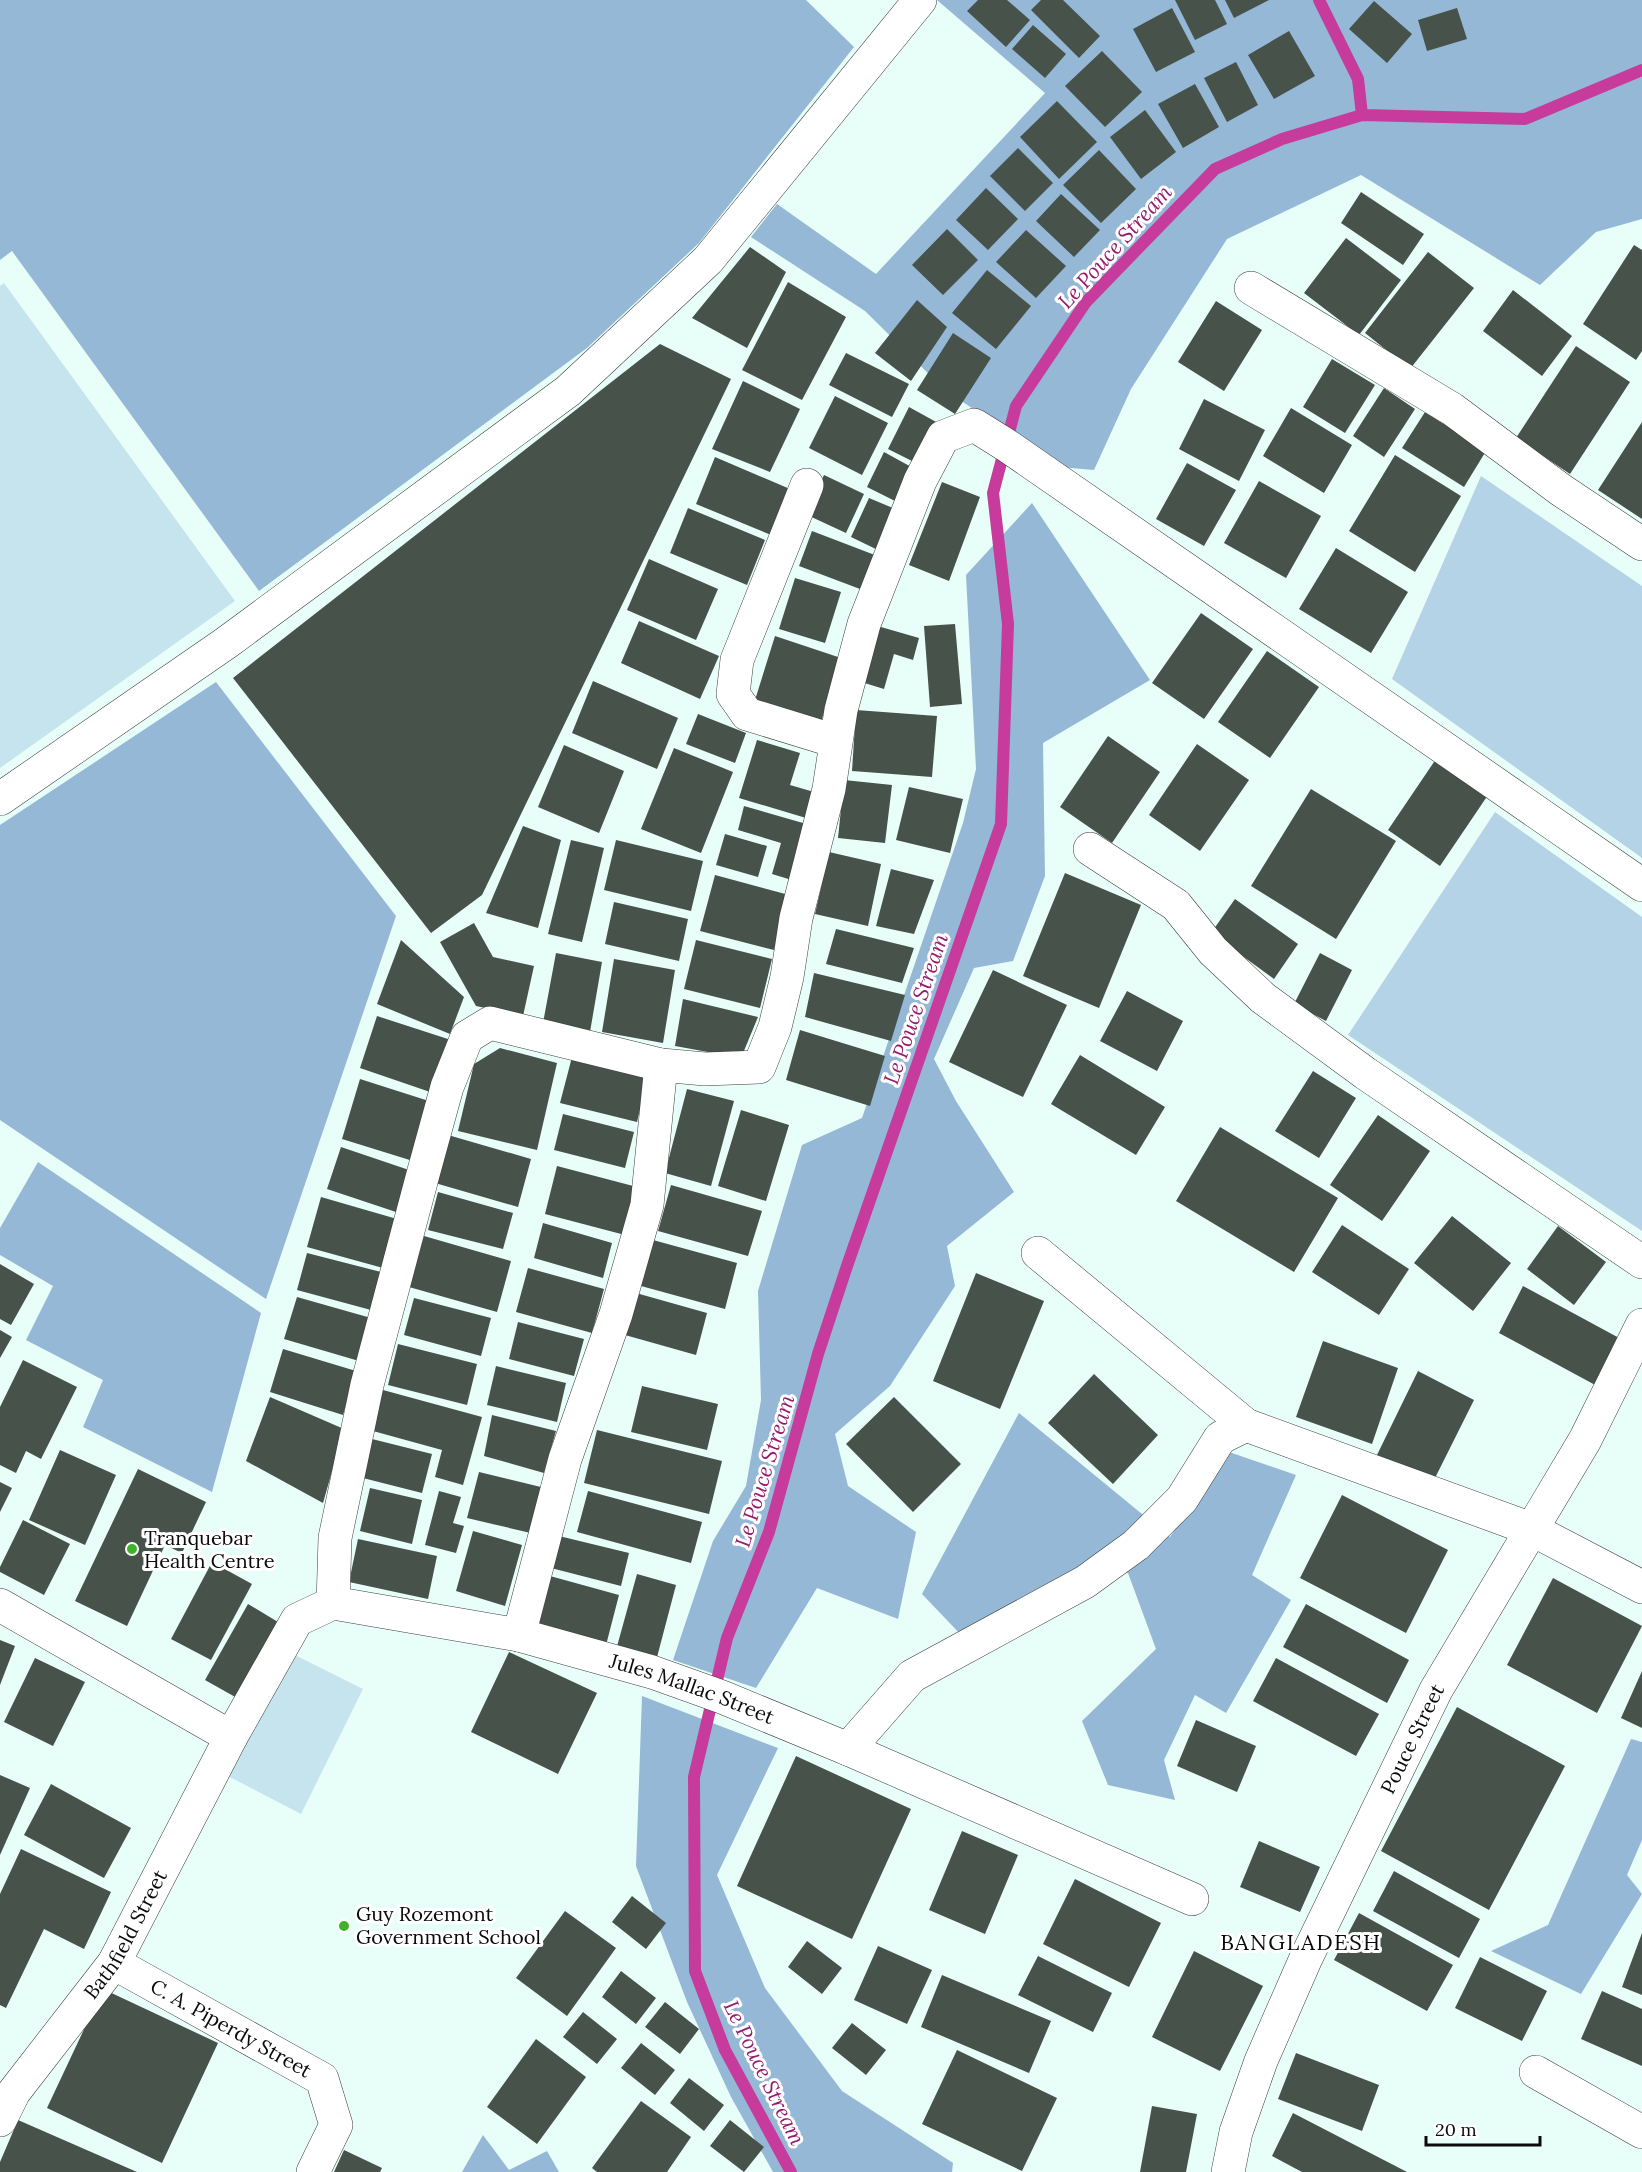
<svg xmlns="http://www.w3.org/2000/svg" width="1642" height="2172" viewBox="0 0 1642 2172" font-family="Lora,serif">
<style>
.green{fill:#b5d3e6}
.forest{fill:#95b8d6}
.pitch{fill:#c6e4ed}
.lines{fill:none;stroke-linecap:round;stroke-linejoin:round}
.stream{stroke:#c63b9c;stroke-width:12}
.building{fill:#47524a}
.minor-casing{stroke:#3d3d3d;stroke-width:34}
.minor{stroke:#fff;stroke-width:33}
.poi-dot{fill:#3eb22a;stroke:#fff;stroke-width:2}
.labels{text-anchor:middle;stroke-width:6;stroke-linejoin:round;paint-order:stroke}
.poi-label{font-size:20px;fill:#0a0a0a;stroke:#fff;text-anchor:start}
.street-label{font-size:20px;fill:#0a0a0a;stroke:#fff}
.water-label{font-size:21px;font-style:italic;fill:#951b6b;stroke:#fff}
.quarter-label{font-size:22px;letter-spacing:1.5px;fill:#0a0a0a;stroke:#fff}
</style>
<rect width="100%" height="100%" fill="#e8fef8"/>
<!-- green -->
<path class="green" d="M1481 476 1642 586V858L1392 679Z
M1495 812 1642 917V1231L1348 1035Z"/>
<!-- forest -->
<path class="forest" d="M0 0H806L854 47 699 243 587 348 259 591 12 251 0 260Z
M937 0H1642V219L1596 232 1540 285 1361 175 1227 239 1131 389 1094 470 1060 467 945 390 865 311 751 237 777 204 876 274 1045 93Z
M1032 503 1150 680 1043 743 1045 876 1013 961 974 968 934 1059 956 1101 1014 1192 947 1246 955 1286 890 1386 835 1434 848 1486 916 1532 898 1619 817 1588 756 1688 673 1660 713 1541 746 1486 761 1400 758 1291 802 1145 862 1118 963 823 976 769 966 575Z
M216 682 396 916 266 1299 0 1120V825Z
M38 1162 261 1313 212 1492 83 1427 103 1380 26 1340 53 1286 0 1255V1228Z
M1019 1413 1170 1537 1226 1451 1296 1475 1252 1575 1291 1600 1226 1713 1195 1695 1164 1760 1175 1800 1108 1785 1082 1721 1156 1649 1128 1573 1079 1575 964 1638 922 1594Z
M642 1696 778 1748 717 1875 765 1988 842 2091 953 2163 952 2172H773L731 2097 687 2002 636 1866Z
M1631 1739 1642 1742V1840L1627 1875 1642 1894 1581 1994 1491 1951 1548 1925Z
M483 2135 509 2170 547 2151 559 2172H462Z"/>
<!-- pitch -->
<path class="pitch" d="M4 283 235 601 0 768V286Z
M287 1651 363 1689 301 1814 226 1775Z"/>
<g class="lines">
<!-- stream -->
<path class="stream" d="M1362 115 1525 119 1642 70
M791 2172 725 2050 695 1971 694 1777 727 1638 769 1532 818 1354 847 1266 1001 824 1008 624 993 493 1016 406 1086 302 1215 169 1282 139 1362 115 1358 79 1319 0"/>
</g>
<!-- building -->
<path class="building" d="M978 0H1007L1030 20 1006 47 967 11Z
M1041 0H1063L1100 36 1079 58 1031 10Z
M1175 0H1215L1227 24 1195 40Z
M1225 0H1269L1234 18Z
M1374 1 1412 34 1387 63 1349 29Z
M1172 8 1195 52 1156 72 1133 29Z
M1457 8 1467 39 1427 51 1418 20Z
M1033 25 1066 54 1045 78 1012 49Z
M1289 31 1315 76 1274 99 1248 55Z
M1102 51 1142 92 1105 127 1065 86Z
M1236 62 1258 105 1227 122 1204 78Z
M1195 84 1219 127 1183 148 1158 104Z
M1057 101 1097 142 1059 179 1020 137Z
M1145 110 1176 152 1141 179 1110 137Z
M1018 148 1053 183 1025 211 990 176Z
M1099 150 1136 189 1101 223 1063 185Z
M986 188 1018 219 988 250 956 220Z
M1361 192 1424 234 1403 265 1341 223Z
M1061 194 1100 230 1074 257 1036 221Z
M947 229 978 260 943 295 912 265Z
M1026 230 1066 266 1036 298 996 262Z
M1346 238 1401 280 1359 335 1304 293Z
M1634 245 1642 250V351L1636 360 1583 324Z
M750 247 786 272 747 348 692 318Z
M1428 252 1474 288 1410 369 1365 333Z
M987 270 1031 306 996 349 952 313Z
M788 282 846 317 802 400 742 370Z
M1513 290 1572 336 1542 376 1483 331Z
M917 300 947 327 911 381 875 353Z
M1216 301 1262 330 1224 391 1178 362Z
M953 333 991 358 955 414 917 390Z
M660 344 731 379 482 895 431 933 233 678Z
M1576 346 1630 382 1570 474 1516 438Z
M846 353 909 384 892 417 829 385Z
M1332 359 1375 385 1345 433 1303 407Z
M743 381 800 409 770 472 712 449Z
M1384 388 1415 409 1384 457 1353 436Z
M835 396 888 423 862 475 809 448Z
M1204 399 1265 430 1239 481 1179 449Z
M909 407 938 423 916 463 888 449Z
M1291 408 1352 445 1324 493 1263 456Z
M1425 412 1486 451 1464 487 1402 448Z
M1642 422V519L1598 490Z
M884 452 915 469 899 503 867 487Z
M1395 455 1461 496 1415 572 1349 531Z
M715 457 790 489 771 535 696 504Z
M1187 463 1236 490 1204 546 1156 519Z
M824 475 864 494 846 533 805 514Z
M1259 481 1321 516 1286 578 1224 543Z
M942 482 980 497 949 581 909 565Z
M869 498 900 511 882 552 851 537Z
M688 508 765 540 747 585 670 553Z
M812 531 880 557 868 592 799 566Z
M1336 548 1408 592 1371 653 1299 609Z
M649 559 718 589 696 640 627 610Z
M795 578 841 592 825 643 779 629Z
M1201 613 1253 649 1204 719 1152 683Z
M639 621 719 656 700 699 621 663Z
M955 624 962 704 930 707 924 626Z
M874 625 919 638 913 660 894 654 884 689 858 681Z
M775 636 841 658 821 722 755 700Z
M1267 651 1319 687 1270 758 1218 722Z
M593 681 678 718 657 769 572 733Z
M856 710 937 716 932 777 852 771Z
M698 714 746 733 735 763 686 744Z
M1108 736 1160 772 1112 843 1060 807Z
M757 740 800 753 790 785 814 792 806 818 739 798Z
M1197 744 1249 780 1200 851 1149 815Z
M564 745 624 771 599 833 538 807Z
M674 748 733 772 701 853 641 829Z
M1436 759 1488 795 1440 866 1388 830Z
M844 780 892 785 885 843 838 838Z
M909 787 963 799 950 853 896 840Z
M1311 789 1396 841 1336 939 1251 886Z
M744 806 810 825 795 881 772 874 781 843 738 830Z
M523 826 561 840 538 928 486 913Z
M725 834 767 846 758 877 716 865Z
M571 840 604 848 582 942 548 934Z
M616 840 703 861 691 911 604 890Z
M829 852 881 864 868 926 815 914Z
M891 869 934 880 914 934 876 926Z
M1065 873 1141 905 1099 1008 1023 976Z
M715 875 789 895 774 950 700 931Z
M1235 899 1298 944 1274 979 1211 933Z
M614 902 688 919 679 961 605 944Z
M474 923 493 957 534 966 523 1016 476 1006 440 942Z
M836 929 914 948 902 983 826 964Z
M401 940 464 997 450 1034 377 1004Z
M696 940 772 959 760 1008 684 989Z
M556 953 602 962 590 1032 543 1023Z
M1320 953 1352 970 1326 1021 1294 1004Z
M614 959 675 970 663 1043 602 1032Z
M993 970 1067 1005 1023 1097 949 1062Z
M814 973 905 995 891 1041 805 1017Z
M1127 991 1183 1021 1157 1071 1100 1041Z
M683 999 758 1017 741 1058 675 1046Z
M377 1016 451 1040 433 1093 360 1068Z
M800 1030 885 1056 870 1106 786 1080Z
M500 1048 557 1063 537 1150 458 1131 474 1064Z
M1080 1055 1165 1107 1136 1155 1051 1104Z
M572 1057 648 1076 637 1122 560 1103Z
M1313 1071 1356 1098 1319 1158 1275 1131Z
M360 1079 432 1102 413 1161 342 1139Z
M687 1089 734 1101 711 1186 665 1173Z
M741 1110 789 1125 766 1201 718 1186Z
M563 1114 634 1132 625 1168 554 1150Z
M1378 1115 1430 1151 1382 1221 1330 1185Z
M1220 1127 1338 1198 1294 1272 1176 1201Z
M448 1135 531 1159 518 1207 435 1183Z
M341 1147 412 1171 399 1213 327 1189Z
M557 1166 637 1187 625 1235 545 1214Z
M671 1185 762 1211 748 1256 658 1231Z
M438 1192 513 1213 503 1249 428 1230Z
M321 1197 397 1219 383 1268 307 1247Z
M1452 1216 1511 1263 1473 1311 1414 1263Z
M543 1223 612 1243 603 1278 534 1258Z
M1342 1225 1409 1269 1379 1315 1312 1272Z
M1558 1226 1606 1262 1574 1305 1527 1269Z
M424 1236 511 1261 497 1312 409 1287Z
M653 1240 737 1263 725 1309 641 1286Z
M307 1253 381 1272 371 1310 297 1290Z
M0 1264 34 1284 11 1325 0 1319Z
M528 1268 604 1289 592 1333 516 1312Z
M976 1273 1044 1301 1000 1409 933 1381Z
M1523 1286 1621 1339 1597 1386 1499 1333Z
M636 1293 707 1313 696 1355 625 1335Z
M297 1297 371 1318 359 1361 284 1339Z
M414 1298 491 1318 481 1356 404 1335Z
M518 1322 584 1339 574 1376 509 1359Z
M0 1330 12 1337 0 1358Z
M1323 1341 1398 1368 1372 1444 1296 1417Z
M398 1344 477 1364 467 1405 388 1385Z
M283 1349 356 1371 343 1415 270 1392Z
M23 1360 77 1387 41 1459 26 1451 16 1473 0 1465V1407Z
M496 1366 566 1383 557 1422 487 1405Z
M1418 1371 1474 1400 1431 1486 1376 1457Z
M1094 1374 1158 1435 1113 1484 1048 1423Z
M642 1386 718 1404 707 1450 631 1432Z
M383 1390 482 1417 463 1485 435 1477 442 1450 373 1431Z
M270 1397 344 1429 323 1503 246 1461Z
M894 1397 961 1464 913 1512 846 1444Z
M492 1415 556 1431 544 1473 484 1456Z
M597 1430 722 1461 709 1514 584 1483Z
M372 1439 432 1454 422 1493 363 1478Z
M60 1450 116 1475 85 1545 29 1520Z
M138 1469 206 1502 182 1553 165 1545 127 1626 75 1601Z
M479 1472 545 1488 535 1534 467 1518Z
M0 1482 12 1488 0 1512Z
M370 1488 422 1500 412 1544 360 1531Z
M439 1491 461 1497 453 1523 464 1526 456 1553 425 1545Z
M588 1491 702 1522 691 1563 577 1532Z
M1342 1495 1448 1550 1406 1633 1300 1578Z
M23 1520 70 1544 44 1595 0 1572V1567Z
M473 1531 522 1545 505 1606 456 1591Z
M559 1536 629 1553 621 1586 551 1568Z
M358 1539 437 1556 428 1599 349 1582Z
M212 1562 252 1584 211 1660 171 1639Z
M637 1574 676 1585 656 1661 616 1650Z
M550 1576 619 1595 605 1649 535 1629Z
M1553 1578 1642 1626 1597 1713 1507 1665Z
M248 1604 278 1622 237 1698 205 1680Z
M1306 1604 1409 1660 1387 1703 1283 1647Z
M0 1640 15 1646 0 1685Z
M509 1652 597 1693 558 1774 471 1732Z
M35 1658 85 1682 53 1746 4 1722Z
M1276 1658 1379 1714 1356 1756 1253 1701Z
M1642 1671V1728L1621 1718Z
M1457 1707 1565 1766 1489 1910 1381 1851Z
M1196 1720 1256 1746 1237 1792 1177 1766Z
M796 1756 911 1809 852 1939 737 1886Z
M0 1775 30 1788 0 1855Z
M51 1784 131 1828 104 1878 24 1835Z
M962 1831 1018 1855 985 1934 929 1910Z
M1259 1841 1320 1867 1300 1912 1240 1887Z
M21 1849 111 1892 84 1949 44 1929 6 2008 0 2005V1894Z
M1394 1871 1480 1919 1459 1958 1373 1911Z
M1075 1879 1161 1923 1129 1987 1043 1944Z
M632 1896 666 1923 646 1949 612 1922Z
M565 1911 616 1948 567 2016 516 1978Z
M1359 1913 1453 1965 1427 2011 1334 1960Z
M1642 1933V1995L1622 1987Z
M807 1941 842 1968 822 1994 788 1967Z
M878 1946 932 1970 907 2024 854 2000Z
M1194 1951 1263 1986 1220 2071 1152 2037Z
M1038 1956 1112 1993 1093 2032 1018 1995Z
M1480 1957 1547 1991 1522 2041 1455 2008Z
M621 1971 656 1998 636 2024 602 1997Z
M942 1975 1051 2021 1029 2073 921 2027Z
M103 1989 218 2043 162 2163 47 2108Z
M1602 1991 1642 2009V2066L1581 2039Z
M665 2002 699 2029 680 2054 645 2027Z
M583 2012 617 2039 597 2064 563 2037Z
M852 2023 886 2050 866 2075 832 2048Z
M536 2039 586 2077 537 2144 487 2107Z
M641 2043 675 2070 655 2095 621 2068Z
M957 2050 1057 2098 1022 2171 922 2124Z
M1296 2053 1379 2085 1362 2131 1278 2099Z
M689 2078 724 2105 704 2131 670 2103Z
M641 2101 691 2137 667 2172H597L592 2168Z
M1152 2106 1197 2114 1186 2172H1140Z
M1293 2113 1407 2172H1302L1272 2156Z
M18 2120 137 2172H0V2162Z
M730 2120 764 2147 744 2172 710 2146Z
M344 2150 382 2168 380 2172H334Z"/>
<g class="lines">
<!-- minor casing -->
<g class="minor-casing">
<g id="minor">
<path d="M1251 288 1452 409 1561 490 1642 544"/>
<path d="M807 485 737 660 733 694 747 714 835 741"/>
<path d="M0 799 226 643 568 391 708 260 920 0"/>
<path d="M1090 849 1176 905 1213 951 1263 998 1365 1073 1642 1262"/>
<path d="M1038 1253 1246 1425"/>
<path d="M333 1603 335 1538 367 1385 422 1178 447 1087 467 1037 490 1023 661 1065 705 1069 759 1067 775 1027 787 977 796 918 829 789 841 710 864 624 920 481 943 437 974 425 1006 445 1642 885"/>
<path d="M0 1605 231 1737"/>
<path d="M519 1635 565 1459 616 1314 647 1205 661 1065"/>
<path d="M848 1749 912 1676 1085 1582 1136 1545 1182 1499 1220 1438 1246 1425 1531 1529 1642 1587"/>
<path id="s1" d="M114 1963 322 2079 336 2125 313 2172"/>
<path d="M1536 2072 1642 2132"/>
<path id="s2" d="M0 2120 14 2092 114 1963 231 1737 297 1620 333 1603 519 1635 652 1672 722 1697 848 1749 1192 1899"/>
<path id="s3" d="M1228 2172 1236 2132 1261 2061 1306 1958 1436 1690 1585 1440 1642 1325"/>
</g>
</g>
<!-- minor -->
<use href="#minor" class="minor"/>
</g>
<!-- markers -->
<g class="poi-dot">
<circle cx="132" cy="1549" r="6"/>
<circle cx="344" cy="1926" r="6"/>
</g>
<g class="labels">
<!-- poi labels -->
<g class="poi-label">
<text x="144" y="1545">Tranquebar<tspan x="144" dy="23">Health Centre</tspan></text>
<text x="356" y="1921">Guy Rozemont<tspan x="356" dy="23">Government School</tspan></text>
</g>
<!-- street labels -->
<g class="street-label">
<text dy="7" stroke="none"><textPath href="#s2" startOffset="993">Jules Mallac Street</textPath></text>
<text dy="7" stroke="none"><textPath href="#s3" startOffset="472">Pouce Street</textPath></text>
<text dy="7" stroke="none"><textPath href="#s2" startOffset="225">Bathfield Street</textPath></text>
<text dy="7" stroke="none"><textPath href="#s1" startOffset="134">C. A. Piperdy Street</textPath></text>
</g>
<!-- water labels -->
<g class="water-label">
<text transform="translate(1115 247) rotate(-48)" y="7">Le Pouce Stream</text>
<text transform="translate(916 1009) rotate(-71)" y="7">Le Pouce Stream</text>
<text transform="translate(765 1471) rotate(-73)" y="7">Le Pouce Stream</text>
<text transform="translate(764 2073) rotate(64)" y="7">Le Pouce Stream</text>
</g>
<!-- quarter labels -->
<g class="quarter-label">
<text x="1301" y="1950">BANGLADESH</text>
</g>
</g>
<!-- scale -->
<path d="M1426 2136v9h114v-9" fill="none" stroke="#0a0a0a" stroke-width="3"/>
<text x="1435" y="2136" font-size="18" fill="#0a0a0a" stroke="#ffffff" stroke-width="4.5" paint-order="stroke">20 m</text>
</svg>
